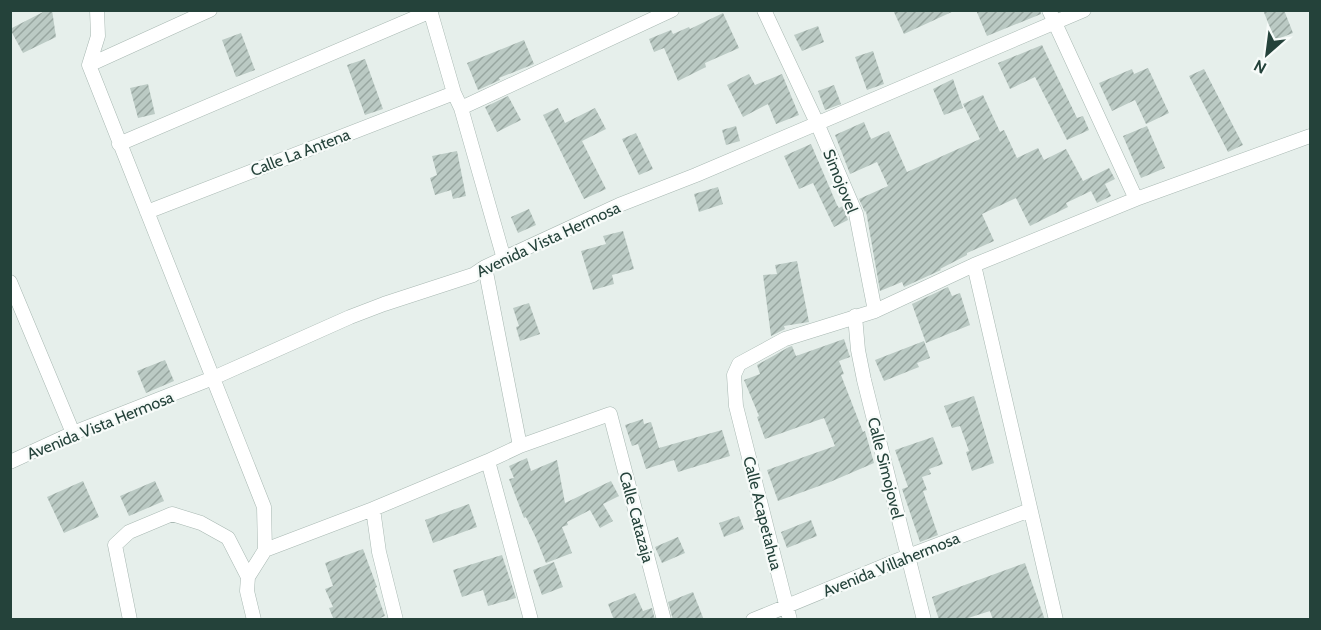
<svg xmlns="http://www.w3.org/2000/svg" width="1321" height="630" viewBox="0 0 1321 630" font-family="Cabin,sans-serif">
<style>
.building{fill:url(#building-hatch)}
.lines{fill:none;stroke-linecap:round;stroke-linejoin:round}
.minor-casing{stroke:#a8b8b2;stroke-width:15}
.minor{stroke:#fff;stroke-width:14}
.labels{text-anchor:middle;stroke-width:4.5;stroke-linejoin:round;paint-order:stroke}
.street-label{font-size:16px;fill:#24423a;stroke:#f7fbf9}
</style>
<defs>
<pattern id="building-hatch" width="6" height="6" patternUnits="userSpaceOnUse" patternTransform="scale(1.5)"><rect width="6" height="6" fill="#bbcac4"/><path d="M-1 1l2-2M0 6l6-6M5 7l2-2" fill="none" stroke="#98a6a0"/></pattern>
</defs>
<rect width="100%" height="100%" fill="#e6efeb"/>
<!-- building -->
<path class="building" d="M47 10H52L56 37 23 53 10 29Z
M893 10H956L904 34Z
M976 10H1040L1041 14 987 36Z
M1263 10H1284L1293 33 1275 40Z
M723 13 739 48 705 63 706 67 678 81 664 48 654 52 649 39 671 30 673 34 689 27 690 29Z
M818 26 824 42 802 51 794 35Z
M241 33 255 70 236 77 222 40Z
M524 40 534 64 499 78 500 80 478 90 467 63Z
M1042 45 1077 118 1083 116 1089 130 1067 140 1035 77 1010 89 998 63Z
M873 51 884 84 867 90 855 57Z
M365 59 383 109 365 115 347 65Z
M1148 68 1169 113 1146 124 1135 100 1112 111 1099 83 1132 69 1134 74Z
M1204 69 1243 145 1228 152 1189 76Z
M749 74 755 85 782 74 799 115 776 124 768 104 743 117 727 85Z
M953 79 963 108 944 115 933 89Z
M148 84 155 114 138 118 130 88Z
M834 85 841 104 825 110 818 91Z
M983 95 1000 132 1004 130 1017 158 1038 148 1044 160 1066 149 1083 181 1109 168 1115 179 1105 184 1111 196 1097 203 1091 191 1066 203 1068 207 1030 226 1016 198 982 214 994 241 967 253V255L940 269 941 270 904 287 902 282 880 291 866 211 865 212 859 199 888 186 877 162 850 174 835 135 864 122 871 139 889 131 907 172 980 139 963 104Z
M508 96 521 120 497 132 485 107Z
M558 108 565 123 595 108 606 129 582 141 606 189 584 199 543 115Z
M736 126 740 141 726 145 722 130Z
M1147 126 1165 168 1141 178 1123 136Z
M636 133 653 169 639 175 622 139Z
M811 144 837 205 839 208 843 206 847 217 848 220 834 227 813 183 799 189 784 156Z
M457 151 466 196 453 199 451 190 435 195 430 178 437 175 432 156Z
M718 187 723 204 699 212 694 194Z
M529 209 536 225 518 233 511 217Z
M623 231 634 269 612 275 614 284 593 290 581 251 606 244 603 236Z
M797 261 809 322 784 326 785 329 771 336 763 275 777 274 775 265Z
M948 287 952 296 960 293 970 325 926 343 912 304Z
M529 303 540 334 520 341 516 327 519 326 513 308Z
M844 339 850 357 839 361 844 374 841 375 863 432 865 431 874 463 830 482 778 501 767 470 835 446 824 418 765 439 757 417 759 416 744 380 760 374 757 365 789 347 792 346 796 356Z
M924 341 930 358 917 363 919 367 884 381 875 360Z
M165 360 174 381 146 393 137 371Z
M974 396 994 463 972 471 966 452 969 451 960 426 952 428 944 406Z
M643 419 644 424 651 422 659 448 722 430 730 456 678 472 674 460 646 469 638 444 632 446 625 425Z
M933 437 943 464 929 469 931 474 922 477 927 490 923 491 938 535 920 542 902 489 908 487 895 450Z
M527 458 531 471 557 460 565 503 611 481 619 496 603 504 613 521 600 528 590 510 567 522 568 525 562 527 572 553 546 563 536 538 526 517 524 518 509 479 514 478 509 466Z
M83 481 99 517 64 533 47 497Z
M155 481 164 501 129 516 120 496Z
M469 504 477 527 433 543 425 520Z
M739 516 744 529 724 537 719 523Z
M811 520 817 536 787 548 781 532Z
M678 537 685 553 662 563 655 547Z
M363 549 377 587 375 588 385 616 375 620H334L329 608 333 607 325 589 333 586 325 563Z
M502 555 516 598 488 606 483 590 462 597 453 570Z
M554 562 563 587 542 595 533 570Z
M1025 563 1045 620H993L990 611 962 620H939L932 597Z
M693 592 704 620H673L668 602Z
M635 593 643 611 652 608 655 620H614L608 604Z"/>
<g class="lines">
<!-- minor casing -->
<g class="minor-casing">
<path id="minor" d="M97 10 98 36 89 65 264 507 265 550 248 577 247 591 254 620
M430 10 454 93 461 108 504 259
M764 10 817 123 856 214 875 311
M1049 10 1136 199
M89 65 210 10
M461 108 672 10
M119 144 431 11
M147 212 454 93
M974 265 1056 620
M485 267 520 446
M10 282 73 433
M855 316 858 350 864 380 924 620
M488 461 531 620
M10 462 73 433 213 378 350 317 384 304 473 275 485 267 619 205 696 175 1084 10
M373 509 379 552 396 620
M265 550 373 509 488 461 520 446 610 414 664 620
M130 620 115 545 129 532 172 514 201 523 228 538 248 577
M753 620 908 556 1030 510
M790 620 736 406 734 375 739 364 785 339 875 311 974 265 1136 199 1310 136"/>
</g>
<!-- minor -->
<use href="#minor" class="minor"/>
</g>
<g class="labels">
<!-- street labels -->
<g class="street-label">
<text transform="translate(300 152) rotate(-21)" y="6">Calle La Antena</text>
<text transform="translate(841 181) rotate(68)" y="6">Simojovel</text>
<text transform="translate(548 239) rotate(-25)" y="6">Avenida Vista Hermosa</text>
<text transform="translate(100 425) rotate(-22)" y="6">Avenida Vista Hermosa</text>
<text transform="translate(886 468) rotate(76)" y="6">Calle Simojovel</text>
<text transform="translate(763 513) rotate(76)" y="6">Calle Acapetahua</text>
<text transform="translate(637 517) rotate(75)" y="6">Calle Catazaja</text>
<text transform="translate(891 564) rotate(-22)" y="6">Avenida Villahermosa</text>
</g>
</g>
<!-- border -->
<rect width="1321" height="630" fill="none" stroke="#24423a" stroke-width="24"/>
<!-- north arrow -->
<g transform="translate(1267 54) rotate(208)" stroke="#f7fbf9" stroke-width="4.5" paint-order="stroke">
<path d="M0-4.5L10 22L0 15L-10 22Z" fill="#24423a"/>
<text y="-9" font-size="16" font-weight="bold" text-anchor="middle" fill="#24423a">N</text>
</g>
</svg>
